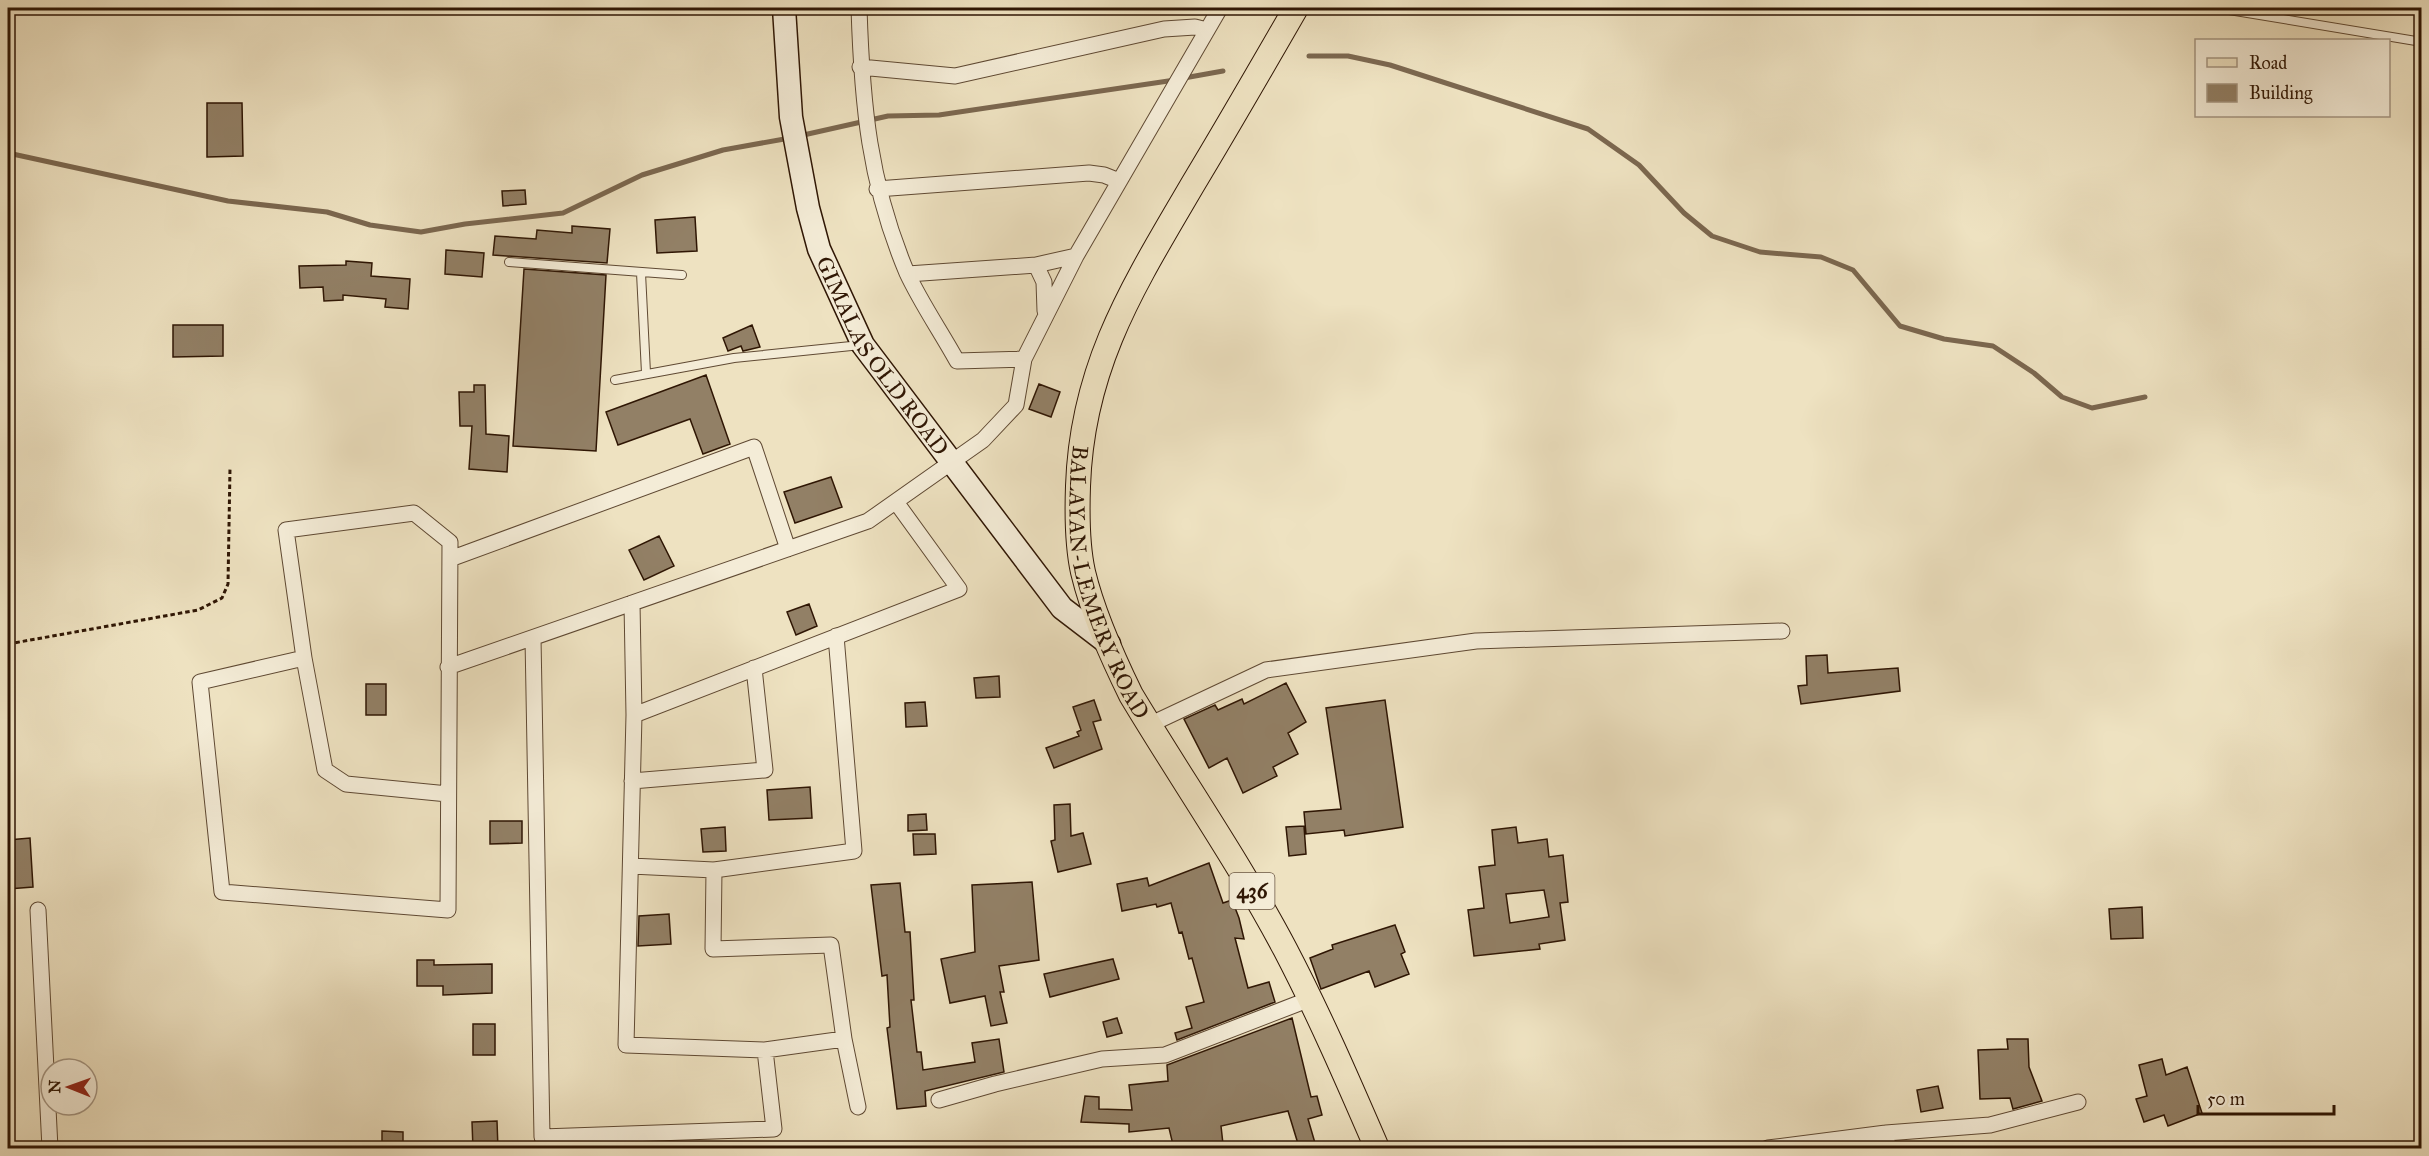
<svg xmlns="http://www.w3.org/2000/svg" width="2429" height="1156" viewBox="0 0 2429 1156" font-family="'IM FELL Great Primer',serif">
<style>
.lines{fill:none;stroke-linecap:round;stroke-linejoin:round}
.stream{stroke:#7b674f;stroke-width:5}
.building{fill:#928066;stroke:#2f1604;stroke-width:1.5;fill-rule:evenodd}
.lane-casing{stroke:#5f4933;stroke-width:10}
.street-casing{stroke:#5f4933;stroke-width:17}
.secondary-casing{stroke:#2f1604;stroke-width:25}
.primary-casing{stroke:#2f1604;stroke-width:26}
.path{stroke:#2f1604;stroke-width:3;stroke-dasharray:4.5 3;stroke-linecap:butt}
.lane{stroke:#f4ecd7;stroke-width:8}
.street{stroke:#f4ecd7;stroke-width:15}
.secondary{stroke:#f4ecd7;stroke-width:22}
.primary{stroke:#eee2c1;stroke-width:24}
.labels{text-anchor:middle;stroke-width:6;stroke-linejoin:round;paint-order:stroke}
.shield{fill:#f4ecd7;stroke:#6a5643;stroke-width:1.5}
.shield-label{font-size:21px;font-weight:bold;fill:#2f1604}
.street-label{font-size:22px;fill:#2f1604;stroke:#f4ecd7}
</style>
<rect width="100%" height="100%" fill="#eee2c1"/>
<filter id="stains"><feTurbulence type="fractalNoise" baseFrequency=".00333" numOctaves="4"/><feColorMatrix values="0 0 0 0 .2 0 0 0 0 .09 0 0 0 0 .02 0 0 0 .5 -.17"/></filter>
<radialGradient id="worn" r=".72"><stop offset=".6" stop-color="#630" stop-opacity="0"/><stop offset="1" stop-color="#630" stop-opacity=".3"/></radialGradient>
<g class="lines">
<!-- stream -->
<path class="stream" d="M1309 56H1348L1390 65 1588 129 1639 165 1684 213 1712 236 1760 252 1821 257 1853 270 1900 326 1944 339 1993 346 2034 373 2062 397 2092 408 2145 397
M1184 78 1223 71
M799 136 888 116 939 115 1175 80
M8 153 228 201 327 212 370 225 421 232 465 224 563 213 642 175 723 150 790 138"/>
</g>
<!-- building -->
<path class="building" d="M207 103H242L243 156 207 157Z
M525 190 526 204 503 206 502 191Z
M695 217 697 251 657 253 655 220Z
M572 226 610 229 607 263 493 255 495 236 536 239 537 230 572 233Z
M446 250 484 253 482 277 445 274Z
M346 261 372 263 371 276 410 279 408 309 385 307 386 299 343 295V300L324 301 323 287 300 288 299 266 346 265Z
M524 269 606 275 596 451 513 446Z
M173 325H223V356L173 357Z
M752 325 760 347 743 351 741 346 728 351 723 338Z
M706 375 730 444 703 454 690 419 618 445 606 412Z
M1039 384 1060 392 1051 417 1029 409Z
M474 385H485L486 434 509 436 507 472 469 469 472 426H460L459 392H474Z
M831 477 842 507 795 523 784 492Z
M659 536 674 566 644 580 629 550Z
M809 604 817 626 796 635 787 612Z
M1827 655 1828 673 1898 668 1900 691 1801 704 1798 686 1807 685 1806 656Z
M999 676 1000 697 976 698 974 678Z
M1286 683 1306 722 1288 733 1298 754 1273 767 1277 776 1243 793 1227 758 1209 768 1184 719 1215 705 1218 710 1242 699 1244 704Z
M366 684H386V715H366Z
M1094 700 1101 720 1093 722 1102 749 1054 768 1046 748 1079 736 1077 732 1081 730 1073 707Z
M1385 700 1403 827 1345 836 1344 830 1306 834 1304 812 1341 809 1326 708Z
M925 702 927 726 906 727 905 703Z
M810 787 812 818 769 820 767 790Z
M1070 804 1071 836 1083 833 1091 864 1058 872 1051 841 1055 840 1054 805Z
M926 814 927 830 908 831V815Z
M490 821H522V843L490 844Z
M1304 826 1306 854 1289 856 1286 827Z
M725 827 726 851 703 852 701 829Z
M1516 827 1518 843 1547 839 1549 857 1563 855 1568 902 1560 903 1565 940 1539 944 1540 949 1474 956 1468 910 1484 908 1479 867 1495 865 1492 830ZM1544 890 1549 917 1510 923 1506 894Z
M913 834H935L936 854 914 855Z
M30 838 33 887 8 889V840Z
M1209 863 1223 903 1232 900 1239 918 1244 939 1235 938 1248 988 1269 982 1275 1002 1177 1040 1175 1033 1192 1028 1186 1007 1204 1002 1192 958 1189 959 1182 932 1179 933 1171 903 1157 907 1156 904 1122 911 1117 884 1147 878 1149 886Z
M1032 882 1039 960 999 966 1004 992H1000L1007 1023 991 1026 985 996 950 1003 941 959 975 952 972 885Z
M900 883 905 932H910L914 1000H911L917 1052H921L923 1070 975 1062 972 1043 999 1039 1004 1072 925 1091 926 1106 897 1109 887 1028 890 1027 887 975 882 976 871 885Z
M2142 907 2143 938 2111 939 2109 909Z
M669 914 671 944 638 946 639 916Z
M1395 925 1405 952 1401 954 1409 974 1375 987 1369 971 1321 989 1310 958 1333 949 1332 945Z
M1113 959 1119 979 1050 997 1044 974Z
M417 960H434V965L492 964V993L443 995V986H417Z
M1117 1018 1122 1033 1107 1037 1103 1022Z
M1292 1018 1311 1097 1317 1096 1322 1115 1308 1119 1315 1143 1299 1147 1288 1111 1221 1126 1223 1144 1200 1149H1174L1169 1128 1129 1132V1124L1081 1122 1085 1096 1099 1097V1109L1132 1110 1129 1085 1168 1081 1167 1065Z
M473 1024H495V1055H473Z
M2007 1039H2028L2029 1067 2042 1101 2013 1109 2010 1098 1980 1099 1978 1050 2008 1049Z
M2162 1059 2166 1075 2187 1067 2202 1113 2168 1126 2164 1115 2144 1122 2136 1099 2147 1096 2139 1065Z
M1938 1086 1943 1108 1921 1112 1917 1090Z
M497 1121 498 1149H473L472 1122Z
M382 1131 403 1132V1149H382Z"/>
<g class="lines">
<!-- lane casing -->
<g class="lane-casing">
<path id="lane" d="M2217 8 2422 42
M509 262 682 275
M641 273 646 373
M615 380 734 358 861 345"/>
</g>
<!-- street casing -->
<g class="street-casing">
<path id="street" d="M859 8C862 104 869 183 907 273 921 303 941 332 957 361L1024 359
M860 67 955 76 1164 29 1195 27 1207 30
M877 189 1089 173 1104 175 1119 181
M1036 265 1044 282 1045 311
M908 274 1036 265 1076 256
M414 513 450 542 448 910 222 892 200 682 304 658 286 530Z
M450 559 754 447 788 549
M632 603 634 715 626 1045 765 1050 844 1039
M533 638 542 1137 774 1129 765 1050
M304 658 325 770 346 784 448 794
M448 667 868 521 983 440 1016 405 1024 359 1076 256 1220 8
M634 715 959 589 896 502
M1149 725 1266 670 1476 641 1782 631
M632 781 765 770 754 668
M631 866 714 870 854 851 836 636
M714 870 713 949 831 945 844 1039 858 1107
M38 910 50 1148
M939 1100 995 1084 1102 1059 1165 1055 1310 999
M1886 1133 1888 1148
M1768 1148 1886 1133 1990 1125 2078 1102"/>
</g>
<!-- secondary casing -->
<g class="secondary-casing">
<g id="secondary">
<path id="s1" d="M784 8 791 117 808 208 819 249 863 345 1062 608 1109 644"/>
</g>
</g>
<!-- primary casing -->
<g class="primary-casing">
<g id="primary">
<path id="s2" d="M1296 8C1262 67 1228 126 1193 184 1134 285 1082 365 1078 486 1077 514 1077 545 1083 572 1093 614 1112 656 1131 695 1182 780 1239 862 1285 949 1319 1014 1348 1081 1377 1148"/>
</g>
</g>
<!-- path -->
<path class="path" d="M8 644 198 610 222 598 228 584 230 468"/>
<!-- lane -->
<use href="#lane" class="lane"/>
<!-- street -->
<use href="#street" class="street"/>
<!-- secondary -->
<use href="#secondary" class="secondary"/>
<!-- primary -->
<use href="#primary" class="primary"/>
</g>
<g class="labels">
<!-- shield labels -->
<rect class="shield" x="1229.5" y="873" width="45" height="36" rx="4.5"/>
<g class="shield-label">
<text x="1252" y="898">436</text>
</g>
<!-- street labels -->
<g class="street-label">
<text dy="8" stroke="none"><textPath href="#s1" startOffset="369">GIMALAS OLD ROAD</textPath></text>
<text dy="8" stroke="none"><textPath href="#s2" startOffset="633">BALAYAN-LEMERY ROAD</textPath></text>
</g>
</g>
<!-- margin -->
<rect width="2429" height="1156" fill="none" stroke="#eee2c1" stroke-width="30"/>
<rect x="9" y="9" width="2411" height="1138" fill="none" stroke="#2f1604" stroke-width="3"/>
<rect x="15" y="15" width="2399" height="1126" fill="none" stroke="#2f1604" stroke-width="1.5"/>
<!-- legend -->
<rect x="2195" y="39" width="195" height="78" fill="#f4ecd7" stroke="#a59683" stroke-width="1.5"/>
<rect x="2207" y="58" width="30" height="9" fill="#eee2c1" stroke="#a59683" stroke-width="1.5"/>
<text x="2249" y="69" font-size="18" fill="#2f1604">Road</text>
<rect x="2207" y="84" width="30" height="18" fill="#928066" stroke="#a59683" stroke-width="1.5"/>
<text x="2249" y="99" font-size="18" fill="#2f1604">Building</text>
<!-- north arrow -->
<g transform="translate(69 1087) rotate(271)"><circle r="28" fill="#f4ecd7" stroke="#a59683" stroke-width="1.5"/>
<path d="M0-4.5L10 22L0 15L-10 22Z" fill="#8f2418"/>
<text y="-9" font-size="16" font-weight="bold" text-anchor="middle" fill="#2f1604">N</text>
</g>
<!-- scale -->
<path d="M2198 1105v9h136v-9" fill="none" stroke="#2f1604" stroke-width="3"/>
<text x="2207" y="1105" font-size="18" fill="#2f1604" stroke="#f4ecd7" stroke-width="4.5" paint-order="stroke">50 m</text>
<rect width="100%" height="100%" filter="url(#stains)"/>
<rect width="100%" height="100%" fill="url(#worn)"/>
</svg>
